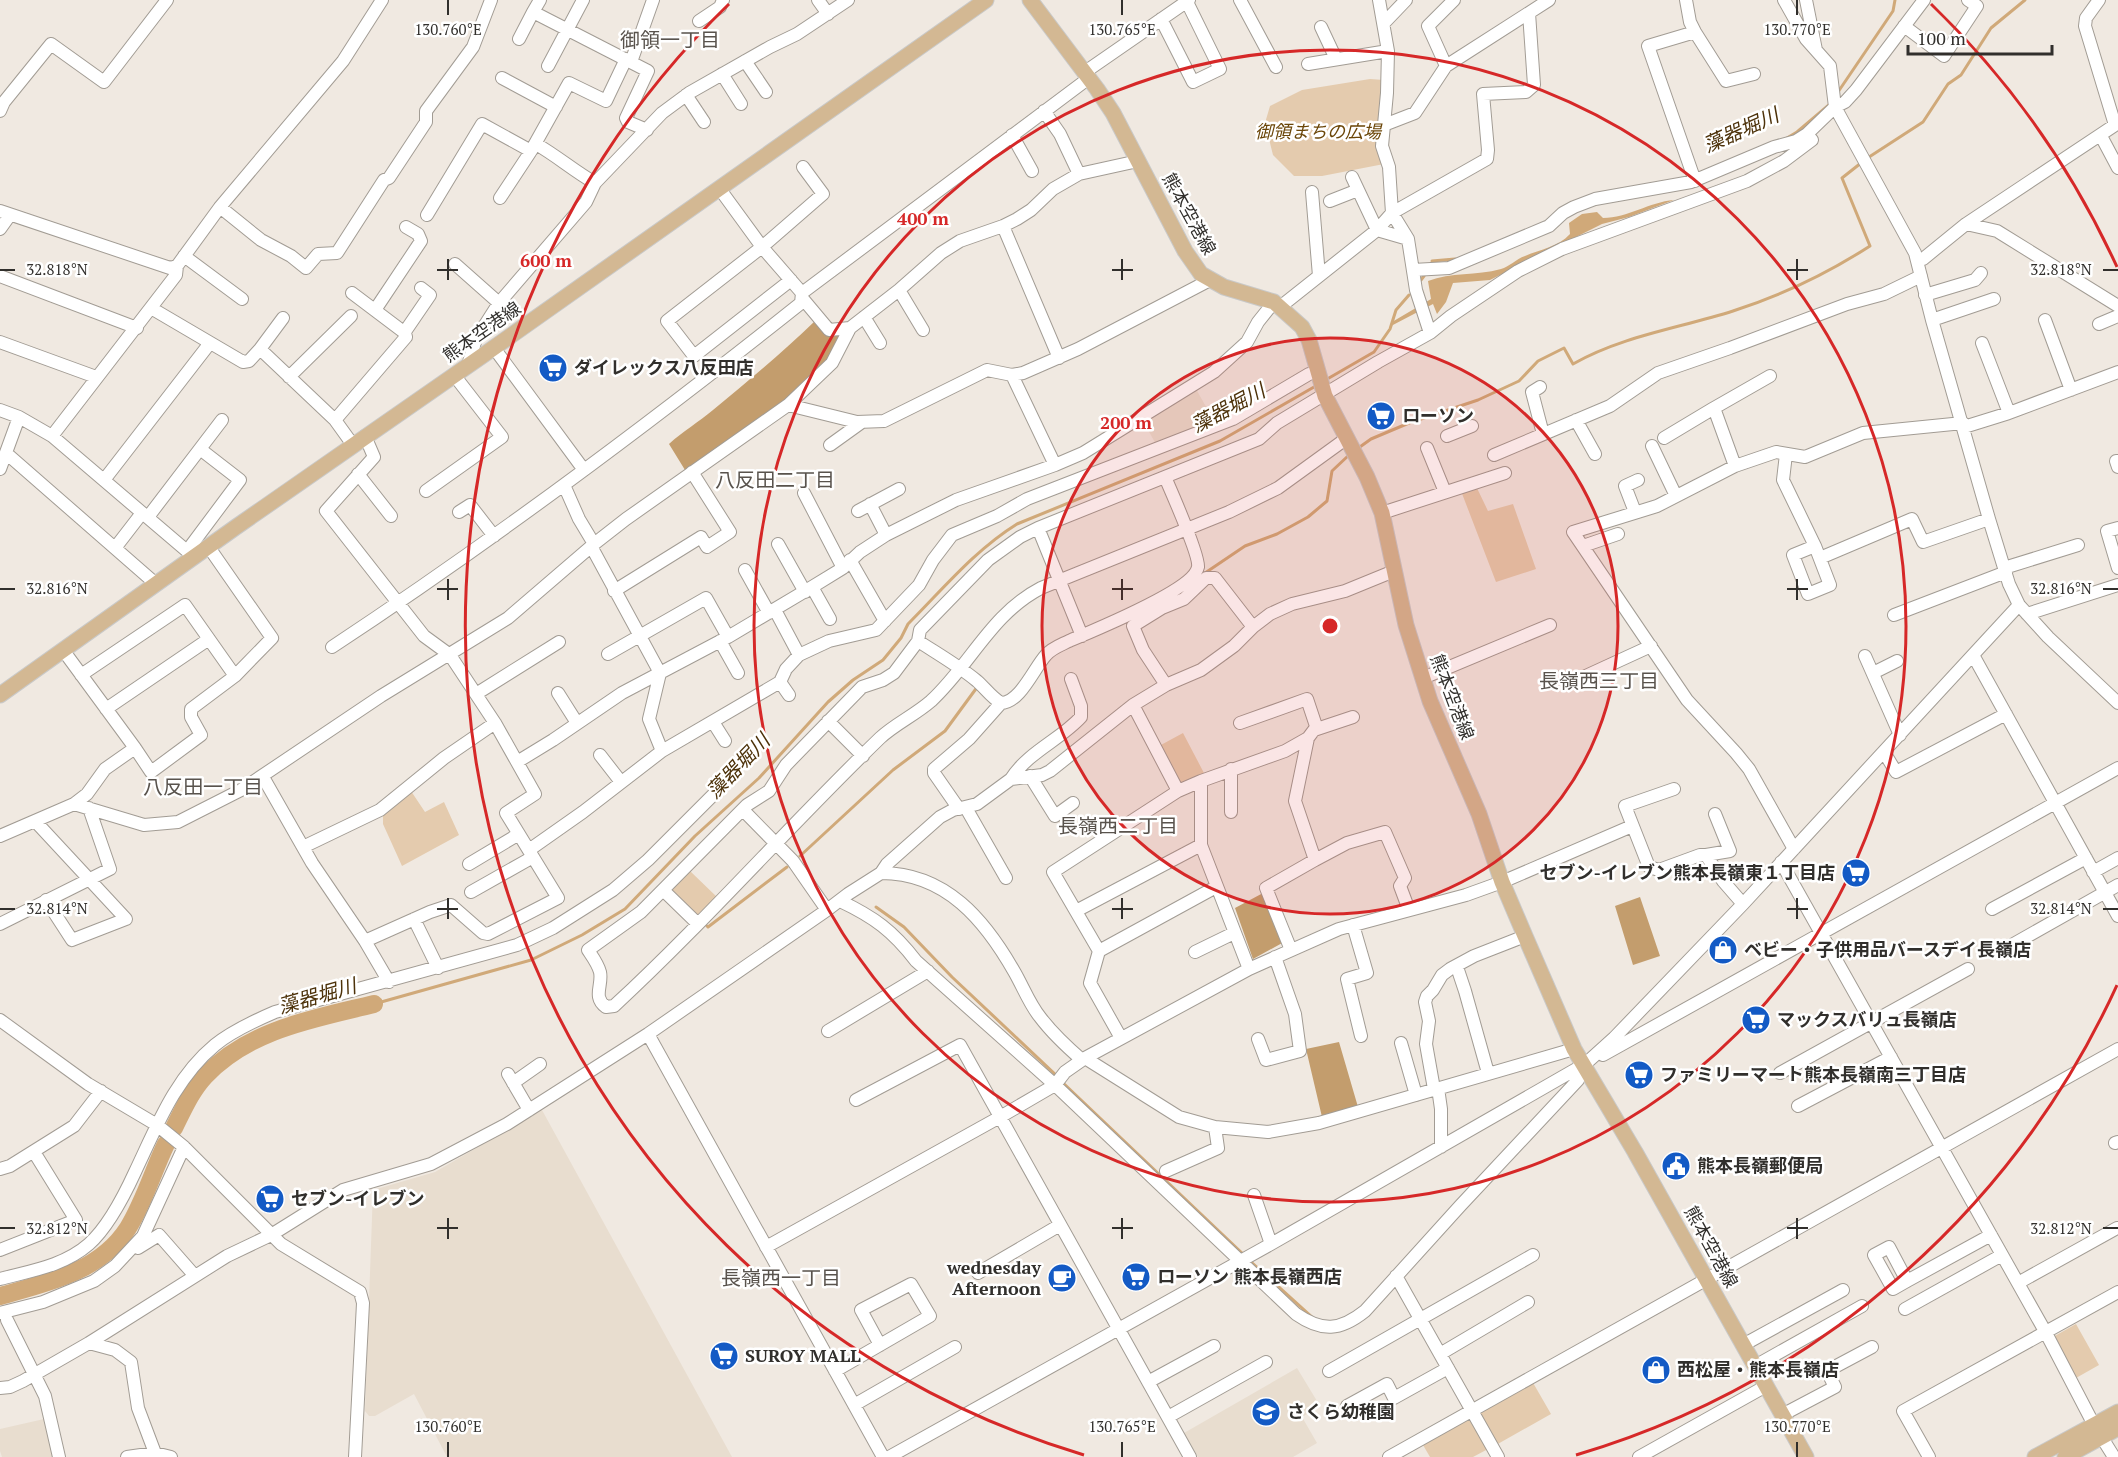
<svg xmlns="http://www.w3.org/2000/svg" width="2118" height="1457" viewBox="0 0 2118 1457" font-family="'PT Serif','Noto Sans JP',serif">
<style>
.built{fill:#e8ddcf}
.green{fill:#e4cbae}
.forest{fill:#c39d6d}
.water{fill:#d0a979}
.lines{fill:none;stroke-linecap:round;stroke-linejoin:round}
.stream{stroke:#d0a979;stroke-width:3}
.river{stroke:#d0a979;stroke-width:18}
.minor-casing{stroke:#a29c94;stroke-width:14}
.major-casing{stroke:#c9c9c8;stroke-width:17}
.minor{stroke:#fff;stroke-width:12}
.major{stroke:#d3b893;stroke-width:15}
.ticks{fill:none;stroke:#312f2c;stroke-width:2}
.ring{fill:none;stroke:#d62828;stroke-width:3}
.labels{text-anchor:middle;stroke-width:5;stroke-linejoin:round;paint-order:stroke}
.park-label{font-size:18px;font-style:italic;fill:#6b4608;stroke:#fff}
.street-label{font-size:18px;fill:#312f2c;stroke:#fff}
.poi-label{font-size:18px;font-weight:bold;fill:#312f2c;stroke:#fff;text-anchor:start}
.neighbourhood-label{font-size:20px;fill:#59534d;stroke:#fff}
.water-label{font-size:20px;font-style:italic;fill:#4d320a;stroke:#fff}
.ticks-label{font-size:15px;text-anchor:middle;fill:#312f2c;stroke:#fff;stroke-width:5;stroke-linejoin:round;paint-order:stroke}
.centre{fill:#d62828;stroke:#fff;stroke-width:3}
.ring-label{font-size:18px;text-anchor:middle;font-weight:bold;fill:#d62828;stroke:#fff;stroke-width:5;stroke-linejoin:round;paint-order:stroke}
</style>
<rect width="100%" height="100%" fill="#f0e9e1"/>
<!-- built -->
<path class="built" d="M1196 389 1213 419 1158 448 1142 419Z
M542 1110 732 1457H447L414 1394 375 1416H369L365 1411 373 1190 435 1172Z
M1297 1368 1320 1406 1302 1417 1317 1443 1293 1457H1198L1184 1433Z
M44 1419 53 1457H2L0 1451V1429Z"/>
<!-- green -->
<path class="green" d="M1370 79 1384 80V164L1322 176H1294L1273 155 1265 123 1270 106 1302 90Z
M1476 486 1488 511 1513 504 1536 569 1496 582 1461 491Z
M1183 733 1204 773 1181 786 1159 746Z
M411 791 425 812 444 802 459 835 402 866 383 824V815Z
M690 871 718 898 701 915 698 916 672 892 673 887Z
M2076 1324 2099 1365 2076 1378 2053 1337Z
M1532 1381 1551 1414 1496 1445 1477 1411Z
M1470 1416 1488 1449 1473 1457H1430L1423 1445Z"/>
<!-- forest -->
<path class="forest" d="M815 321 841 335 826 363 797 391 685 470 669 444C683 431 699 422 713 410 748 381 783 352 815 321Z
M1263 893 1284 942 1253 959 1235 908Z
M1640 897 1660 956 1633 965 1615 906Z
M1339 1042 1358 1107 1322 1117 1306 1049Z"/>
<!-- water -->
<path class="water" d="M1674 200 1629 217 1602 224 1490 280 1453 283 1446 302 1437 314 1433 304 1391 326 1392 322 1431 299 1428 281C1451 272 1476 276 1501 269 1509 267 1516 259 1525 256 1541 249 1558 247 1570 234L1569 223 1582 214 1597 212 1603 218C1628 218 1649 202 1674 200Z"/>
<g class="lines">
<!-- stream -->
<path class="stream" d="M1838 92 1893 11 1895 0
M1787 138 1797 132 1830 104
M1866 159 1923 122 1948 84 1961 75 1991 28 2025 0
M1432 261 1455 259
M1421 280 1424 276
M1329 378 1374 352 1390 329 1396 310 1409 295
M1357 449 1371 439 1409 423 1478 400 1519 381 1538 361 1564 348 1573 364C1622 336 1680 328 1733 311 1780 296 1828 273 1870 246L1842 178 1861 163
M1205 573 1245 546 1277 534 1308 517 1327 501 1332 471 1349 455
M800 856 893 770 945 731 978 686
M876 907 904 927 952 977 1057 1076
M707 926 708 927 787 867
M374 1004 531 960 582 935 625 909 695 836 759 778 828 702 853 680 883 660 901 638 908 624C943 589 975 550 1017 524L1220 441 1314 387
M1061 1081 1243 1254
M1250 1261 1312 1317"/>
<!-- river -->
<path class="river" d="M174 1128C183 1110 191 1091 205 1076 250 1029 313 1019 374 1004
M0 1296C46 1283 100 1272 128 1228 144 1202 153 1171 166 1144"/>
<!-- minor casing -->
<g class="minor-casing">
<path id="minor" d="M540 0 533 12 648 71 626 118 628 122 647 130
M818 0 828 14
M1240 0 1276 67
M1379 0 1388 51 1387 93 1382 146 1389 167 1392 213 1408 239 1416 290 1430 333
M1686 0 1690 22 1695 32 1726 81 1754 74
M1784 0 1806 39 1830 66 1835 107 1915 253 1932 320 1989 519 2009 584 2019 605 2048 637 2118 703
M1806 0 1816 50
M2099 0 2086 18 2085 26 2115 125
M1161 19 1193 82 1220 69 1187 2
M699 21 720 7 723 0
M1384 23 1406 0
M1904 26 1944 56 1977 6 1968 0
M1321 27 1336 59
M1695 32 1648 46 1695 181
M519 39 533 12
M745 61 766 92
M631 62 653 0
M1308 64 1388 51
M548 66 583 0
M1446 66 1428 26 1454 0
M1085 72 1189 0
M722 74 741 104
M502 78 556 107
M686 95 704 122
M0 111 4 102 51 44 104 82 167 0
M1044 111 1060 134 1079 174
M1384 125 1415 113 1446 66 1549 0
M1012 135 1032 171
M2101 136 2118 168
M536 144C557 156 574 171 595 183
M1352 177 1377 230 1408 239
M1312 192 1319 276
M500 198 531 151
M1330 201 1358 190
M220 207 261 240 291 256 306 268 318 254 337 253 384 180 389 178 426 122V111L473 47 491 0
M0 211 170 268 177 266
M427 215 482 124 531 151 569 83 606 101 626 59
M1966 224 1997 231 2118 306
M1003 226 1059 358
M0 229 10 215
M184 256 242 299
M1918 261 1923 259 1966 224 2118 123
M455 264 499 303
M1413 270 1449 268 1549 226 1563 213 1574 207 1595 199 1691 182 1774 147 1796 141 1807 134
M0 276 137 328
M791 280 694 356 667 321 762 247 823 194 803 167
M899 290 923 330
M802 293 1089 78
M1925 295 1975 280 1981 273
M803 299 829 330 850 328
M1280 307 1377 230 1392 213 1487 159 1488 150 1483 94 1526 92 1534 85 1529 13
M151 308 243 362 249 361 260 349 335 420 353 445
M375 310 421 241 418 234 406 227
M864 317 880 343
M1932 320 1994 299
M2045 320 2071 390
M2099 324 2118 316
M404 333 430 295 421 288
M0 342 96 377
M1982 343 2009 413
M494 348 584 470
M260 349 283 318
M468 365 476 339 499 303 586 202 595 183 662 113 689 93 770 47 797 34 848 0
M1012 375 1055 465
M289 377 351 316
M1540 387 1532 392 1543 434
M788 405 832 363 850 328 899 290 941 253 960 241 1003 226 1017 219 1031 210 1053 189 1079 174 1138 161
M0 410 19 417 52 436 194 557
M335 420 406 337 405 333 352 293
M1576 420 1595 454
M1964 427 2009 413 2118 372
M52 436 176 275 177 266 220 207 343 61 382 0
M365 436 374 457 326 511 424 636 450 655 495 723 535 794 506 813 558 898 488 934 483 933 451 905 430 912 365 941
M1447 436 1472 426
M1347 438 1278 488 1229 512 1041 588C991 614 971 664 931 701 915 715 895 724 880 738 789 826 706 921 614 1006L606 1007C592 997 603 985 600 972 598 964 592 956 588 950L641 912 747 805 769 791 786 765 862 687 883 680 894 673 918 641 920 630 988 560 1020 537 1038 528 1259 439 1277 423 1378 362 1430 333 1451 316 1518 271 1562 249 1747 181 1784 161 1812 140 1807 134 1835 107 1845 102 1856 90 1924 0
M1664 438 1714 408
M830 445 862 422
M1652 446 1676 496
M1427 448 1445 492
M6 453 156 584
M1786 454 1783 480 1815 546 1793 555 1808 594 1830 585 1815 546
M1494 455 1610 406 1658 373 1730 348 1847 304 1884 294 1921 276
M2118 461H2116L2118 467
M1735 466 1714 408 1770 376
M0 469 19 417
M358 474 391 516
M104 480 210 343
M564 485 579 519 594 544
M426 491 502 437 454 375
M804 493 843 568
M870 504 886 535
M858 511 899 489
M459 512 470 505 494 536
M1635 512 1625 486 1638 480
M1382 513 1505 473
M148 517 222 420
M1038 528 1082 636
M2118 528 2107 531 2118 568
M778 544 805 592
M1583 546 1618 534
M115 548 142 513
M187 551 240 480 200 449
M1820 558 1912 519 1923 542 1989 519
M850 560 885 621
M2004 568 2078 545
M745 570 769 613
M812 587 830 619
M614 591 701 537 707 547 730 532 692 472
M2027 614 2118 585
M1894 615 2006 572
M720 641 738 673
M918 641C938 654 959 666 977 681 985 688 992 698 1001 703 1020 703 1034 668 1046 655 1052 648 1061 645 1069 641 1092 631 1194 590 1198 567 1200 556 1171 491 1165 477
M332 647C494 540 649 424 801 303L802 293 762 247 719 188
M608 654 706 598 728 637
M799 655 829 641 876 630 919 585 933 560 952 535 997 516 1027 499 1233 419 1309 374
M1973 655 2118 916
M1865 656 1900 735
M1873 673 1897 661
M81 675 185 605 235 676
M1552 677 1577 680 1651 646
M1423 678 1550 625
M780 682 789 695
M1166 685 1143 650 1133 626 1162 608 1184 599 1206 578H1215L1253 627
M558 693 577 723
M476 694 559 642
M106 709 209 639
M828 721 863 756
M713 722 725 741
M1240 723 1307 699 1317 729
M135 748 151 772 201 735 191 717V709L235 676 272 638 208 546
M662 751 780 682 786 669 799 655 775 610
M1884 752 1896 772 2006 714
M600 755 621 782
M517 762 553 740 622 693 728 637 812 587 843 568 860 552 886 535 956 500 1055 465 1083 453 1214 372 1247 342 1258 322 1274 302
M1030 776 1055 816 1073 803
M263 777 312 863 365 941 389 982
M1011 779C1028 752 1060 740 1081 717V706L1071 679
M1201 781 1285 751 1308 738 1314 730 1353 717
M1674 789 1625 806 1649 867 1659 870 1700 855H1706L1723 881 1743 904
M74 804 144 825 178 822 241 790 381 696 508 618 594 544 626 519 788 405 857 422 884 421 987 370 1012 375 1023 373 1078 349 1210 280
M966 808 1006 878
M959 809 934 773V769L969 739 1001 703
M743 810 793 861 827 910
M1231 812V769
M35 821 126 919 72 940 46 900
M0 836 74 804 87 794 105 769 135 748 63 650
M1201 845 1249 969
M303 847 380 810 444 758 495 723
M1794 849 1749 769 1736 753 1687 700 1573 532 1657 506 1735 466 1776 452 1805 457 1863 433 1963 423
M529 850 583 812 662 751 649 719 660 673 591 546
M1706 855 1730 851 1715 814
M1315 860 1347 843 1385 832 1405 878 1400 886 1409 910
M1781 862 2046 1333 2094 1425 2114 1457
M469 864 519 834
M2093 872 2118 858
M881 873C946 873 985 920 1015 973 1023 987 1030 1005 1040 1017 1052 1033 1067 1047 1082 1060
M663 890 698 924
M471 892 533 857
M840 901C874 917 893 931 916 961L1055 1085 1296 1314C1322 1332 1340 1331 1365 1311L1460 1206 1578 1080 1583 1066 1614 1038 1743 904 2019 605
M1992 909 2086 858
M1076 911 1201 845V781L1178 791
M414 919 438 968
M0 924 110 869 89 808
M1353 925 1367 973 1347 979 1361 1036
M1291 950 1266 888 1315 860 1295 801 1308 738
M2003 950 2118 885
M1099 951 1216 887
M1195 952 1234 933
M1457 967 1465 991 1488 1073
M0 1020 88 1084 157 1125 184 1147 281 1244 360 1292 363 1303 355 1457
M828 1031 928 971
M648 1034 883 1457
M1121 1038 1090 983 1099 951 1053 872 1178 791 1133 705
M1258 1039 1266 1060 1300 1051 1295 1014 1275 957
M1401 1043 1416 1095
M1603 1055 2118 768
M1085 1058 1179 1117 1215 1127 1268 1132 1319 1123 1574 1049
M1780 1073 1968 969
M508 1074 529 1110
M513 1083 540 1064
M1438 1088 1441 1109V1147
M1434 1089 1426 1044 1429 1021 1425 1002 1427 996 1433 990 1442 975 1450 969 1474 956 1525 936
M856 1100 960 1045 1190 1457
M1798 1106 1891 1057
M2115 1143 2118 1142
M0 1169 10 1166 74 1126 101 1091
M1166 1171 1218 1148 1215 1127
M1254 1195 1271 1244
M766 1247 1000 1117 1055 1085 1065 1072 1085 1058 1249 969 1339 929 1466 895 1502 882 1632 826
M138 1248 159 1235 195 1276
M0 1250 76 1220 34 1152
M978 1273 1060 1225
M1396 1276 1498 1457
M0 1279C30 1271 64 1266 89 1244 109 1226 124 1196 135 1172 157 1126 175 1078 215 1045 232 1031 254 1021 275 1012L517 945 553 928 613 890 648 860 727 781
M1907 1281 1889 1247 1874 1255 1893 1289 1907 1281 1991 1235
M2018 1283 2117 1228
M1905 1309 2002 1255
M0 1313 43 1302 94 1281 115 1266 143 1236 184 1147
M7 1320 45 1396 59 1457
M89 1343 115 1350 131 1362 138 1408 155 1453
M1743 1345 1843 1290
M1440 1354 1528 1302
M1755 1366 1862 1306
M835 1371 930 1316 911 1284 861 1310 880 1345
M1329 1371 1533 1255
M1148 1382 1214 1346
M0 1388 10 1387 23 1381 89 1343 227 1256 271 1235 343 1190 431 1164 507 1124 648 1034 827 910 848 894 881 873 887 864 940 817 953 810 977 804 1011 779 1042 775 1050 771 1133 705 1166 685 1201 670 1234 646 1253 627 1270 614 1292 604 1345 591 1394 571
M854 1405 955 1347
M1347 1406 1387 1384 1394 1398 1448 1368
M1782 1415 1835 1387 1827 1371 1872 1347
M1168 1417 1266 1362
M127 1457 155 1453 171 1457
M889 1457 1271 1244 1585 1064
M1389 1457 2118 1049
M1639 1457 1766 1386
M1929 1457 1903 1411 2118 1292"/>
</g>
<!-- major casing -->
<g class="major-casing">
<path id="major" d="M1030 0 1097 89 1113 113 1185 251 1201 274 1224 287 1274 302 1302 327 1309 340 1325 396 1367 477 1382 513 1406 625 1430 701 1479 814 1502 882 1525 936 1574 1049 1635 1152 1806 1457
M0 695 236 527 492 349 986 0
M2035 1457 2118 1412
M2065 1457 2118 1428"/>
</g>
<!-- minor -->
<use href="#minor" class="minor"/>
<!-- major -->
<use href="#major" class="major"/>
</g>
<!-- ticks -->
<path class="ticks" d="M448 0V15M1122 0V15M1797 0V15M448 259V280M1122 259V280M1797 259V280M0 270H15M437 270H458M1112 270H1133M1787 270H1808M2103 270H2118M448 579V600M1122 579V600M1797 579V600M0 589H15M437 589H458M1112 589H1133M1787 589H1808M2103 589H2118M448 898V919M1122 898V919M1797 898V919M0 909H15M437 909H458M1112 909H1133M1787 909H1808M2103 909H2118M448 1218V1239M1122 1218V1239M1797 1218V1239M0 1228H15M437 1228H458M1112 1228H1133M1787 1228H1808M2103 1228H2118M448 1442V1457M1122 1442V1457M1797 1442V1457"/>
<!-- distance rings -->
<circle cx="1330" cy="626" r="288" fill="#d62828" fill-opacity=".12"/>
<g class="ring">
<circle cx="1330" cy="626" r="288"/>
<circle cx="1330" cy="626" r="576"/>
<path d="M2117 985A865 865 0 0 1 1576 1455M1084 1455A865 865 0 0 1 729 4M1931 4A865 865 0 0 1 2117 267"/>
</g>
<!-- icons -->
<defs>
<g id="supermarket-disc" transform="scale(1.5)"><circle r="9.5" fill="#135ac5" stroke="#fff"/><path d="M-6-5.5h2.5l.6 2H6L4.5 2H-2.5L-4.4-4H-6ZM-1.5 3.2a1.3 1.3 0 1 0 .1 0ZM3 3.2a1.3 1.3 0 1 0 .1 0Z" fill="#fff"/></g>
<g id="shop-disc" transform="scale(1.5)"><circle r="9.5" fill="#135ac5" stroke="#fff"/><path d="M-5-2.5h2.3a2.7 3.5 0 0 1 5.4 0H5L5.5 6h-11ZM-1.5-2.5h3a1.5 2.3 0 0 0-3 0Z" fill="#fff"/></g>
<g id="civic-disc" transform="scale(1.5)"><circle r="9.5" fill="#135ac5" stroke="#fff"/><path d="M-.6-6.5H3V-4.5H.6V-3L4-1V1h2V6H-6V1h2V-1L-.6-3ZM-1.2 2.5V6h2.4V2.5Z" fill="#fff"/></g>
<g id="cafe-disc" transform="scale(1.5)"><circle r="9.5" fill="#135ac5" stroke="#fff"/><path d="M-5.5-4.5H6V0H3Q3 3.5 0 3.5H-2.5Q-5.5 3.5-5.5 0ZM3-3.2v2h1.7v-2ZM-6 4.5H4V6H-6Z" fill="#fff"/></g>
<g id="school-disc" transform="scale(1.5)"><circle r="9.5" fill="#135ac5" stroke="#fff"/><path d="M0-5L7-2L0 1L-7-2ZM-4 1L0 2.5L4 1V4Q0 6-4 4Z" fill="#fff"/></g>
</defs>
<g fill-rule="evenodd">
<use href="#supermarket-disc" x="553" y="368"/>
<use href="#supermarket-disc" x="1381" y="416"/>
<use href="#supermarket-disc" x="1856" y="873"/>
<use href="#shop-disc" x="1723" y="950"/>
<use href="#supermarket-disc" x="1756" y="1020"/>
<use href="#supermarket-disc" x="1639" y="1075"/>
<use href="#civic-disc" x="1676" y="1166"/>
<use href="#supermarket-disc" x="270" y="1199"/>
<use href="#supermarket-disc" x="1136" y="1277"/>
<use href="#cafe-disc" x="1062" y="1278"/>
<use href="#supermarket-disc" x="724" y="1356"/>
<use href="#shop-disc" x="1656" y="1370"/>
<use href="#school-disc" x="1266" y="1412"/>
</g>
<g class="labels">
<!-- park labels -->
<g class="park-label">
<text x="1318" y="138">御領まちの広場</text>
</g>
<!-- street labels -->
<g class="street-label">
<text transform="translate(1189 214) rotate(61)" y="6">熊本空港線</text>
<text transform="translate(482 332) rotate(-35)" y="6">熊本空港線</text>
<text transform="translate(1452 697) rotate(69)" y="6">熊本空港線</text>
<text transform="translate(1711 1247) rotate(61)" y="6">熊本空港線</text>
</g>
<!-- poi labels -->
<g class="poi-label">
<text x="574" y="374">ダイレックス八反田店</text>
<text x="1402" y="422">ローソン</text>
<text x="1835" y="879" text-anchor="end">セブン-イレブン熊本長嶺東１丁目店</text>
<text x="1744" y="956">ベビー・子供用品バースデイ長嶺店</text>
<text x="1777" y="1026">マックスバリュ長嶺店</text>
<text x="1660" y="1081">ファミリーマート熊本長嶺南三丁目店</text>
<text x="1697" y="1172">熊本長嶺郵便局</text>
<text x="291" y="1205">セブン-イレブン</text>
<text x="1041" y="1274" text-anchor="end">wednesday<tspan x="1041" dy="21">Afternoon</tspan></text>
<text x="1157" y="1283">ローソン 熊本長嶺西店</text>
<text x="745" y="1362">SUROY MALL</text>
<text x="1677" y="1376">西松屋・熊本長嶺店</text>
<text x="1287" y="1418">さくら幼稚園</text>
</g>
<!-- neighbourhood labels -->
<g class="neighbourhood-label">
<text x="670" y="47">御領一丁目</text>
<text x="775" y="487">八反田二丁目</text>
<text x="1599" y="688">長嶺西三丁目</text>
<text x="203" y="794">八反田一丁目</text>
<text x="1118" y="833">長嶺西二丁目</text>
<text x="781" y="1285">長嶺西一丁目</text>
</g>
<!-- water labels -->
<g class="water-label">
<text transform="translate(1741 130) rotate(-24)" y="7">藻器堀川</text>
<text transform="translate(1228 408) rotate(-28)" y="7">藻器堀川</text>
<text transform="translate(738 766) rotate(-46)" y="7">藻器堀川</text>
<text transform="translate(317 996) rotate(-16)" y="7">藻器堀川</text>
</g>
</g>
<g class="ticks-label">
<text x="448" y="35">130.760°E</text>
<text x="1122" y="35">130.765°E</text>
<text x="1797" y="35">130.770°E</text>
<text x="57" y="275">32.818°N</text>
<text x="2061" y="275">32.818°N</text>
<text x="57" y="594">32.816°N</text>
<text x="2061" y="594">32.816°N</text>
<text x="57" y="914">32.814°N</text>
<text x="2061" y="914">32.814°N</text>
<text x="57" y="1234">32.812°N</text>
<text x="2061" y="1234">32.812°N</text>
<text x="448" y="1432">130.760°E</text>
<text x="1122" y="1432">130.765°E</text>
<text x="1797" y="1432">130.770°E</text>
</g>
<circle cx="1330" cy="626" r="9" class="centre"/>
<g class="ring-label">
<text x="923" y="225">400 m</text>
<text x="546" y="267">600 m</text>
<text x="1126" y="429">200 m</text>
</g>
<!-- scale -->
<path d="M1908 45v9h144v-9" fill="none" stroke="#312f2c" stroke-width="3"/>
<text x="1917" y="45" font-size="18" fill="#312f2c" stroke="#ffffff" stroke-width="4.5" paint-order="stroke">100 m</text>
</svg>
